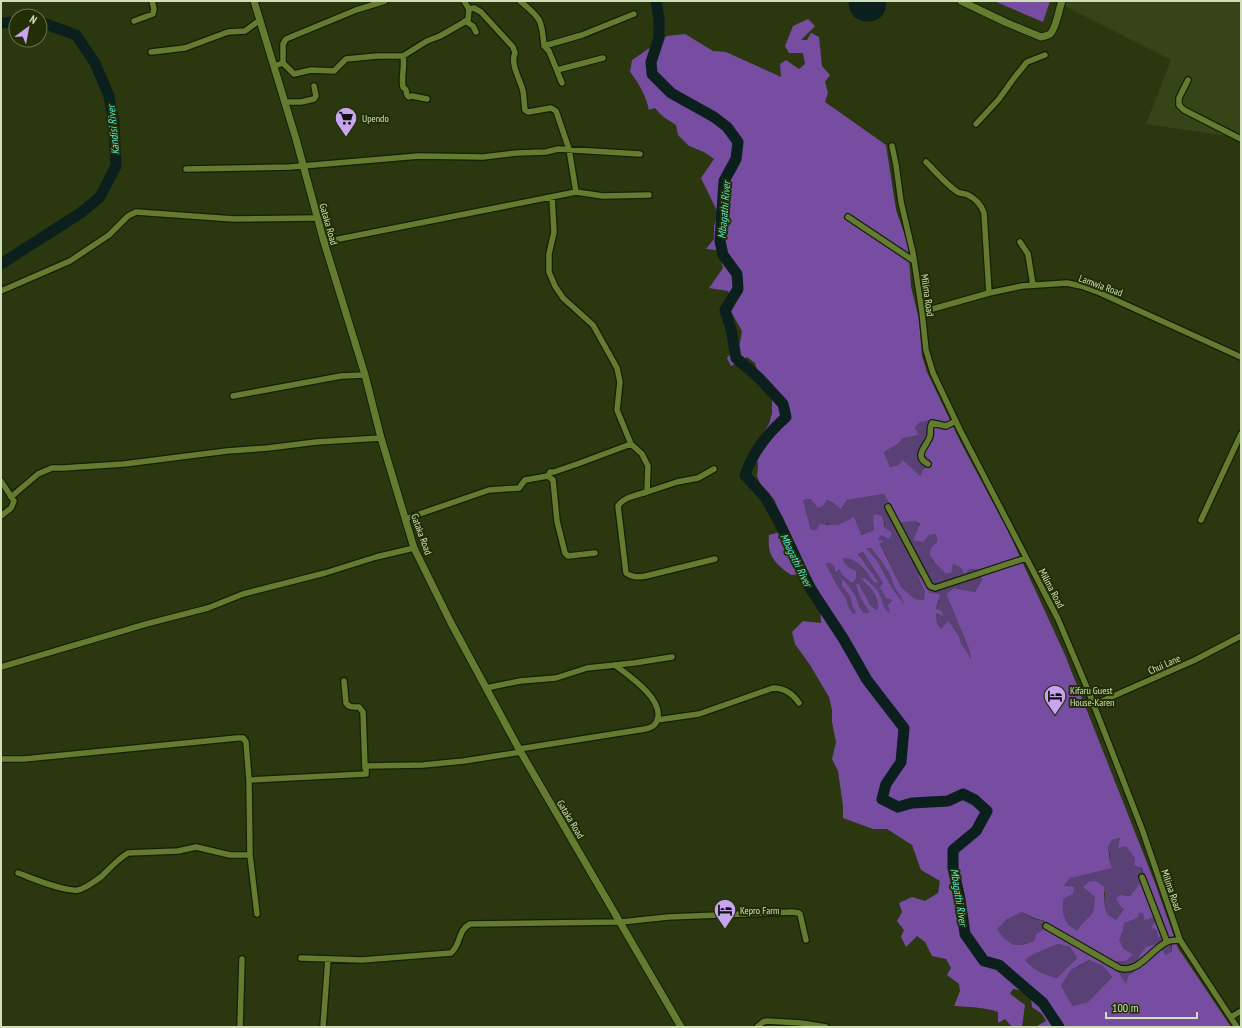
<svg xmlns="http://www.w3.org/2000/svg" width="1242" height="1028" viewBox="0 0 1242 1028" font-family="'PT Sans Narrow',sans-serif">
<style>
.built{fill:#364518}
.green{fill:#5a4175}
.forest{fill:#764da1;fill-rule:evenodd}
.water{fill:#0b1f1d}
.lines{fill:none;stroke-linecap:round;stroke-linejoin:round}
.river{stroke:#0b1f1d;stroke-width:11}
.minor-casing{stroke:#161e06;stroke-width:8}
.tertiary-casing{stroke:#161e06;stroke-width:9}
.minor{stroke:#647c2f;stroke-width:5.5}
.tertiary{stroke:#647c2f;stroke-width:7}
.labels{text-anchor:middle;stroke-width:4;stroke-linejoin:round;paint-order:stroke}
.poi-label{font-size:10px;fill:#d1e0b9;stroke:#222e04;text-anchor:start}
.street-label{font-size:10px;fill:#d1e0b9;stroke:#222e04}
.water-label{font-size:11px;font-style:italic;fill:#51eedd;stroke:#222e04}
</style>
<rect width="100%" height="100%" fill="#2b380f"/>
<!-- built -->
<path class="built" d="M1066 1H1241V138L1146 124 1171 60 1065 6Z"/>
<!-- green -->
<path class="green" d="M930 420 934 422V434L929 444 931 467 919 476 903 460 898 465 890 467 884 452 898 444 903 438 919 435 915 427 920 421Z
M884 494 900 523 915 521 920 525 913 540 929 535 936 534 937 542 931 559 945 573 952 564 962 569H977L982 580 975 592 954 588 946 594 969 649 971 660 961 643 959 636 947 622 941 630 937 622 936 613 943 617 936 609 939 601 930 593 922 579 917 576 925 592V600L915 599 901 587 880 543 883 542 878 540 885 528V523L873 519 874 530 860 535 847 521 832 526 827 523 817 530H811L803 500C819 498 828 498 841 509L847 500Z
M866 548H871L882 562 889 573 894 586 901 597 904 605 894 591 876 559Z
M863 552 894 600 890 614 883 608 880 595 871 583 868 585C873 592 879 601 877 610L871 606 859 584 861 599 871 612C858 616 859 602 855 595 852 590 846 585 842 580V586L850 596 852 605 857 612 853 614 848 606 846 598 837 585 826 564 829 563 834 566 836 573 839 569 842 575 850 582 856 572C850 568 844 566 843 558H848L857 562 863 569 877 583 875 577 858 554Z
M1121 838C1130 851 1140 862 1144 877L1130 896 1121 895 1124 909 1116 920 1107 914 1104 903 1105 892 1083 887 1095 897 1093 912 1077 930 1068 926 1063 916 1062 906 1064 898V886L1070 878 1109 862 1110 855 1108 847 1112 840Z
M1022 912 1034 919 1045 921 1043 930 1036 934 1034 941C1015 949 1008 945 996 929L1006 920Z
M1139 913H1143L1144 919 1154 915H1161L1155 923C1165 931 1171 938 1172 951L1166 955 1162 951 1139 957 1134 972 1126 985 1111 960 1126 961 1132 955 1123 948 1118 939 1123 931 1124 923Z
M1058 944 1070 947 1077 958 1057 978C1044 975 1034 970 1025 960L1034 954Z
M1090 960 1103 966 1112 977 1088 1002 1073 1006 1061 986 1071 970Z"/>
<!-- forest -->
<path class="forest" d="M994 1H1050L1043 22Z
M808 19 815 26 801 40H807L811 33 819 37 822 66 830 75 825 82 828 93 825 102 886 145 896 210 908 244 911 287 919 319 922 356 927 372 960 441 1009 533 1065 655 1155 883 1178 948 1231 1027H1035L1046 1021 1042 1014 1032 1007 1030 987 1019 990 1013 989 1010 994 1025 1005 1022 1027H1012L1005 1019 998 1023V1012C983 1007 969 1007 954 1006L960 991 959 984 947 975 951 968 946 959 932 956 925 942 917 936 906 947 901 937 904 930 897 921 902 912 899 903 912 897 925 901 938 893 940 881 921 870 912 845 887 829H873L843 818V806L838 771 832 759 836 742 832 722V710L829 697 810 665 795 644 792 632 803 621 821 623 819 592 809 574 791 575C775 563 767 557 769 535L787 530 774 499 762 488 757 476 758 466 756 445 769 424 772 413V398L761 385 755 363 747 357 731 366 727 358 740 343 742 331 731 312 735 304 728 291 709 288 723 268 721 260 725 251 706 249 714 239V226L718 213 701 178 714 159 704 152 689 146 678 135 676 125C666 118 663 118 655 108L649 110C646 96 639 83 630 72L632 60 667 36 685 34 713 51 726 52 781 77 780 64 786 60 799 69 805 64 803 53H789L785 46 793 26ZM930 420 934 422V434L923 454 930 459 931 467 924 469 920 476 903 460 898 465 890 467 884 452 898 444 903 438 919 435 915 427 920 422ZM884 494 900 523 915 521 920 524 913 540 923 542 929 535 936 534 937 542C921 554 936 563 945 573H951L953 564 962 569 965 575 969 569H977L982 580 975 592 954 588 946 594 969 649 971 659 961 643 959 636 948 621 941 629 937 623 936 613 944 617 941 611 936 609 940 594 930 593 922 578 917 575 925 592 924 600 915 599 901 587 880 544 884 541 878 540 881 535 889 539 892 533 885 528 882 516 874 514 873 519 874 530 861 535 854 517C849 520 837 526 832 525 827 525 824 524 819 524L817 530H811L803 500 811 499 818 508 823 506 827 500 833 503 841 509 847 500ZM866 548H871L882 562 889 573 894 586 901 597 904 604 894 591 876 559ZM863 552 883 583 880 587 886 598 893 600 888 605 890 613C883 608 883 604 881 597 878 589 870 582 864 578L861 579C870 586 880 598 877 610L871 606 859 584H856L861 599 870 612C859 616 859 602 855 595 851 589 847 584 842 579V586L850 596 852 605 856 612 853 614 848 606 846 598 837 585 826 564 829 563 834 566 836 573 839 569 842 575 850 582H853L856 578V571C850 568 844 566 843 558 857 557 867 573 875 583H878L875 577 858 554ZM1120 838 1118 848 1126 846 1135 858 1134 865 1142 868 1144 877 1130 896 1121 895 1116 898 1120 906 1124 909 1116 920 1107 914 1104 903V887L1096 881 1089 882 1083 887 1095 897 1093 912 1077 930 1068 925C1063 916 1061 909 1064 898L1073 894 1074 887 1064 886 1070 878 1112 868C1108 861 1110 855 1108 847L1112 840ZM1022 912 1034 918 1045 921 1043 930 1036 934 1034 941C1015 949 1008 945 997 929L1006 920ZM1139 913H1143L1144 920C1150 919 1154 916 1160 915L1151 928 1157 930 1158 938 1167 933 1172 945V951L1166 955 1157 944 1146 947 1142 952 1139 957 1134 972 1129 975 1126 984 1111 961H1126L1133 955 1123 948 1119 939 1123 931 1124 923 1137 918ZM1058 944 1070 947 1077 958 1057 978C1044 975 1034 970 1025 960L1034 954ZM1089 960 1103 966 1112 977 1088 1002 1073 1006 1061 986 1071 970Z"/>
<!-- water -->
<path class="water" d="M849 1H886C889 29 846 28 849 1Z"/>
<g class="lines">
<!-- river -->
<path class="river" d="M656 1 659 19V38L651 62 652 74 671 93 714 117 727 127 738 142 736 159 724 181 720 241 723 255 737 274 738 289 725 310 731 329 736 358 759 378 783 404 786 417C768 433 753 451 745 475L765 497 778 520 810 588 843 638 867 680 904 728 901 762 886 784 882 799 898 807 912 803 948 801 963 794 975 800 987 811 976 831 953 850V868L960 899 965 934 984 961 999 965 1029 991 1043 1003 1059 1027
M1 23 16 22
M1 264 82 212 100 197 116 166 114 123 109 96 95 63 76 35 40 22"/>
<!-- minor casing -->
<g class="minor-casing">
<path id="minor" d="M520 1C541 18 542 20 544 46L582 35 634 14
M134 21 153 14 154 9 152 1
M464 22 465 21 473 26 476 32
M544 46 549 51 562 83
M151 52 185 48 228 32 245 31 260 20
M403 56C405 67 401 77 403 87L406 90 407 95 409 97 412 96 427 99
M283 63V44L286 39 356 10 385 1
M274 66 283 63 294 74 311 70 334 71 346 59 377 56H403L427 41 440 36 468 20 469 9
M557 70 603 58
M1188 80 1179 98V105L1184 110 1241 139
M285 102H301L314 99 316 96 314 86
M976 124 999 99 1014 78 1027 62 1045 55
M892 146 896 165 901 202 913 253 922 312 926 350 933 373 960 430 1058 619 1088 690 1142 829 1180 940 1237 1027
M926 162C936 172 945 183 956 191 959 194 964 193 968 195 976 199 981 204 984 213L989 293
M186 169 290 167 419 156 483 157 517 153 546 152 558 149 640 154
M576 192 603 196 649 195
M552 197 554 232 549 254V272L555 286 563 298 593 325 617 368 620 382 617 410 631 444 642 454 648 466 647 492 677 482 698 478 714 469
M848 217 914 261
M324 242 576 192 569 149 556 111 551 108 528 112 525 110C524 104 524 97 523 91 520 79 510 64 515 53L513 47 481 12 474 8 469 9 464 1
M1020 242 1028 254 1033 285
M1 291 70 261 109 235 128 216 136 212 234 219 317 218
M922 312 989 293 1022 286 1067 283 1081 286 1098 292 1241 357
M233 396 341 376 365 375
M928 464C912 456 928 445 930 436 931 431 929 428 932 423L946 426 956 421
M548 476 550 472H554L580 463 631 444
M1 481 14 501 11 508 1 516
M647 492C637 495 624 497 618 506L626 573C633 578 638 577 646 576L715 559
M11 497 38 474 52 468H63L124 464 227 451 268 448 316 442 381 438
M888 507 930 586 935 588 1026 558
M405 519 489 490 519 488 525 480 548 476 553 480 557 521 565 553 568 556 595 553
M1201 520 1241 434
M1 667 146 624 208 608 243 594 325 573 376 557 414 548
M344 681 346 703C349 708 354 707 359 707L363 712 365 768
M486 688 520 681 556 678 587 668 634 663 672 657
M1093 705 1195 660 1241 636
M657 720 699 714 773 688C784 688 793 694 799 703
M519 749 645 729C651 728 657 725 658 717 661 697 629 676 615 665
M1 759H24L237 738H243L246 742 249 780 250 855H230L196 847 178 851 128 853C118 859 110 868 102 876 97 880 84 889 78 890 64 892 32 878 18 873
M249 780 366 774V766L423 765 464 761 521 752
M250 855 257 914
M1142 877 1167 942
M1046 926 1119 968C1138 974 1150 951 1165 943 1169 940 1175 940 1180 940
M301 958 362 960 451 953C462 943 457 931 470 924L621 922 668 917 792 912 799 913 800 914 806 940
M1231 1017 1241 1011
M240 1027 242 959
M323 1027 328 959
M757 1027 763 1022 767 1021 801 1023 826 1027"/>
</g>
<!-- tertiary casing -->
<g class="tertiary-casing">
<path id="tertiary" d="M254 1 296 139 324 242 365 375 381 438 414 548 451 623 519 749 681 1027
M961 1 1005 22 1041 37C1044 36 1048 36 1050 34 1056 29 1059 9 1062 1"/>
</g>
<!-- minor -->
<use href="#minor" class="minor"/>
<!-- tertiary -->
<use href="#tertiary" class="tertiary"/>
</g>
<!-- icons -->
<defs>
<g id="supermarket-pin" transform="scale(1.15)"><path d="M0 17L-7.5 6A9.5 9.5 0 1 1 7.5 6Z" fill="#c7a6ef" stroke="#222e04"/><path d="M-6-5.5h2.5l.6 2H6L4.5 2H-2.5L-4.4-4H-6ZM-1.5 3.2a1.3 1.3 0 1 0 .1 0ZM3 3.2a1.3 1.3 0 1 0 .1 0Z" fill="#111"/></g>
<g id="hotel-pin" transform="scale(1.15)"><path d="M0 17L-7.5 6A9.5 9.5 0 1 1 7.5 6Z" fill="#c7a6ef" stroke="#222e04"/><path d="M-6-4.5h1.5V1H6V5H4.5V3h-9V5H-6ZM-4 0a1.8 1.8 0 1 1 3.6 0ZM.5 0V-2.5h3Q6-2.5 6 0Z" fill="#111"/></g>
</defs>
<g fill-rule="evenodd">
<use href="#supermarket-pin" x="346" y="118"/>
<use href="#hotel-pin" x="1055" y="696"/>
<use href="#hotel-pin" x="725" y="910"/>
</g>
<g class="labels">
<!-- poi labels -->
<g class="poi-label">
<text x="362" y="122">Upendo</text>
<text x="1070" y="694">Kifaru Guest<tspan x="1070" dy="12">House-Karen</tspan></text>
<text x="740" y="914">Kepro Farm</text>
</g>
<!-- street labels -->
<g class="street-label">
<text transform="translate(329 224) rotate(74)" y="4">Gataka Road</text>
<text transform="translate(1101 285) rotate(20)" y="4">Lamwia Road</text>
<text transform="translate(928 295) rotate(82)" y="4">Milima Road</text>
<text transform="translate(422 534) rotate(70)" y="4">Gataka Road</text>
<text transform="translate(1052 588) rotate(62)" y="4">Milima Road</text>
<text transform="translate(1164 664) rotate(-24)" y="4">Chui Lane</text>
<text transform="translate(571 819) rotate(59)" y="4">Gataka Road</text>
<text transform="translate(1172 890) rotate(71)" y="4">Milima Road</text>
</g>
<!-- water labels -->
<g class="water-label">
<text transform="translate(113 130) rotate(-95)" y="4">Kandisi River</text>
<text transform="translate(724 210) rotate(-85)" y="4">Mbagathi River</text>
<text transform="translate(796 560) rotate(64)" y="4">Mbagathi River</text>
<text transform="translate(959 897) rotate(81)" y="4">Mbagathi River</text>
</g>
</g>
<!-- border -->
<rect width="1242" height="1028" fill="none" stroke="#d1e0b9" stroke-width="4"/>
<!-- north arrow -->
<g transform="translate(28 28) rotate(32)"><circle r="19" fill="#222e04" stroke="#68754c"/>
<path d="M0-3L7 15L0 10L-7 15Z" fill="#c7a6ef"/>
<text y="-6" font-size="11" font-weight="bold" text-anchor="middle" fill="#d1e0b9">N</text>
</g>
<!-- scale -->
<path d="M1106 1012v6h91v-6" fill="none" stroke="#d1e0b9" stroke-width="2"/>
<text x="1112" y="1012" font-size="12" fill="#d1e0b9" stroke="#222e04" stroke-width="3" paint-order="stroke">100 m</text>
</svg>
